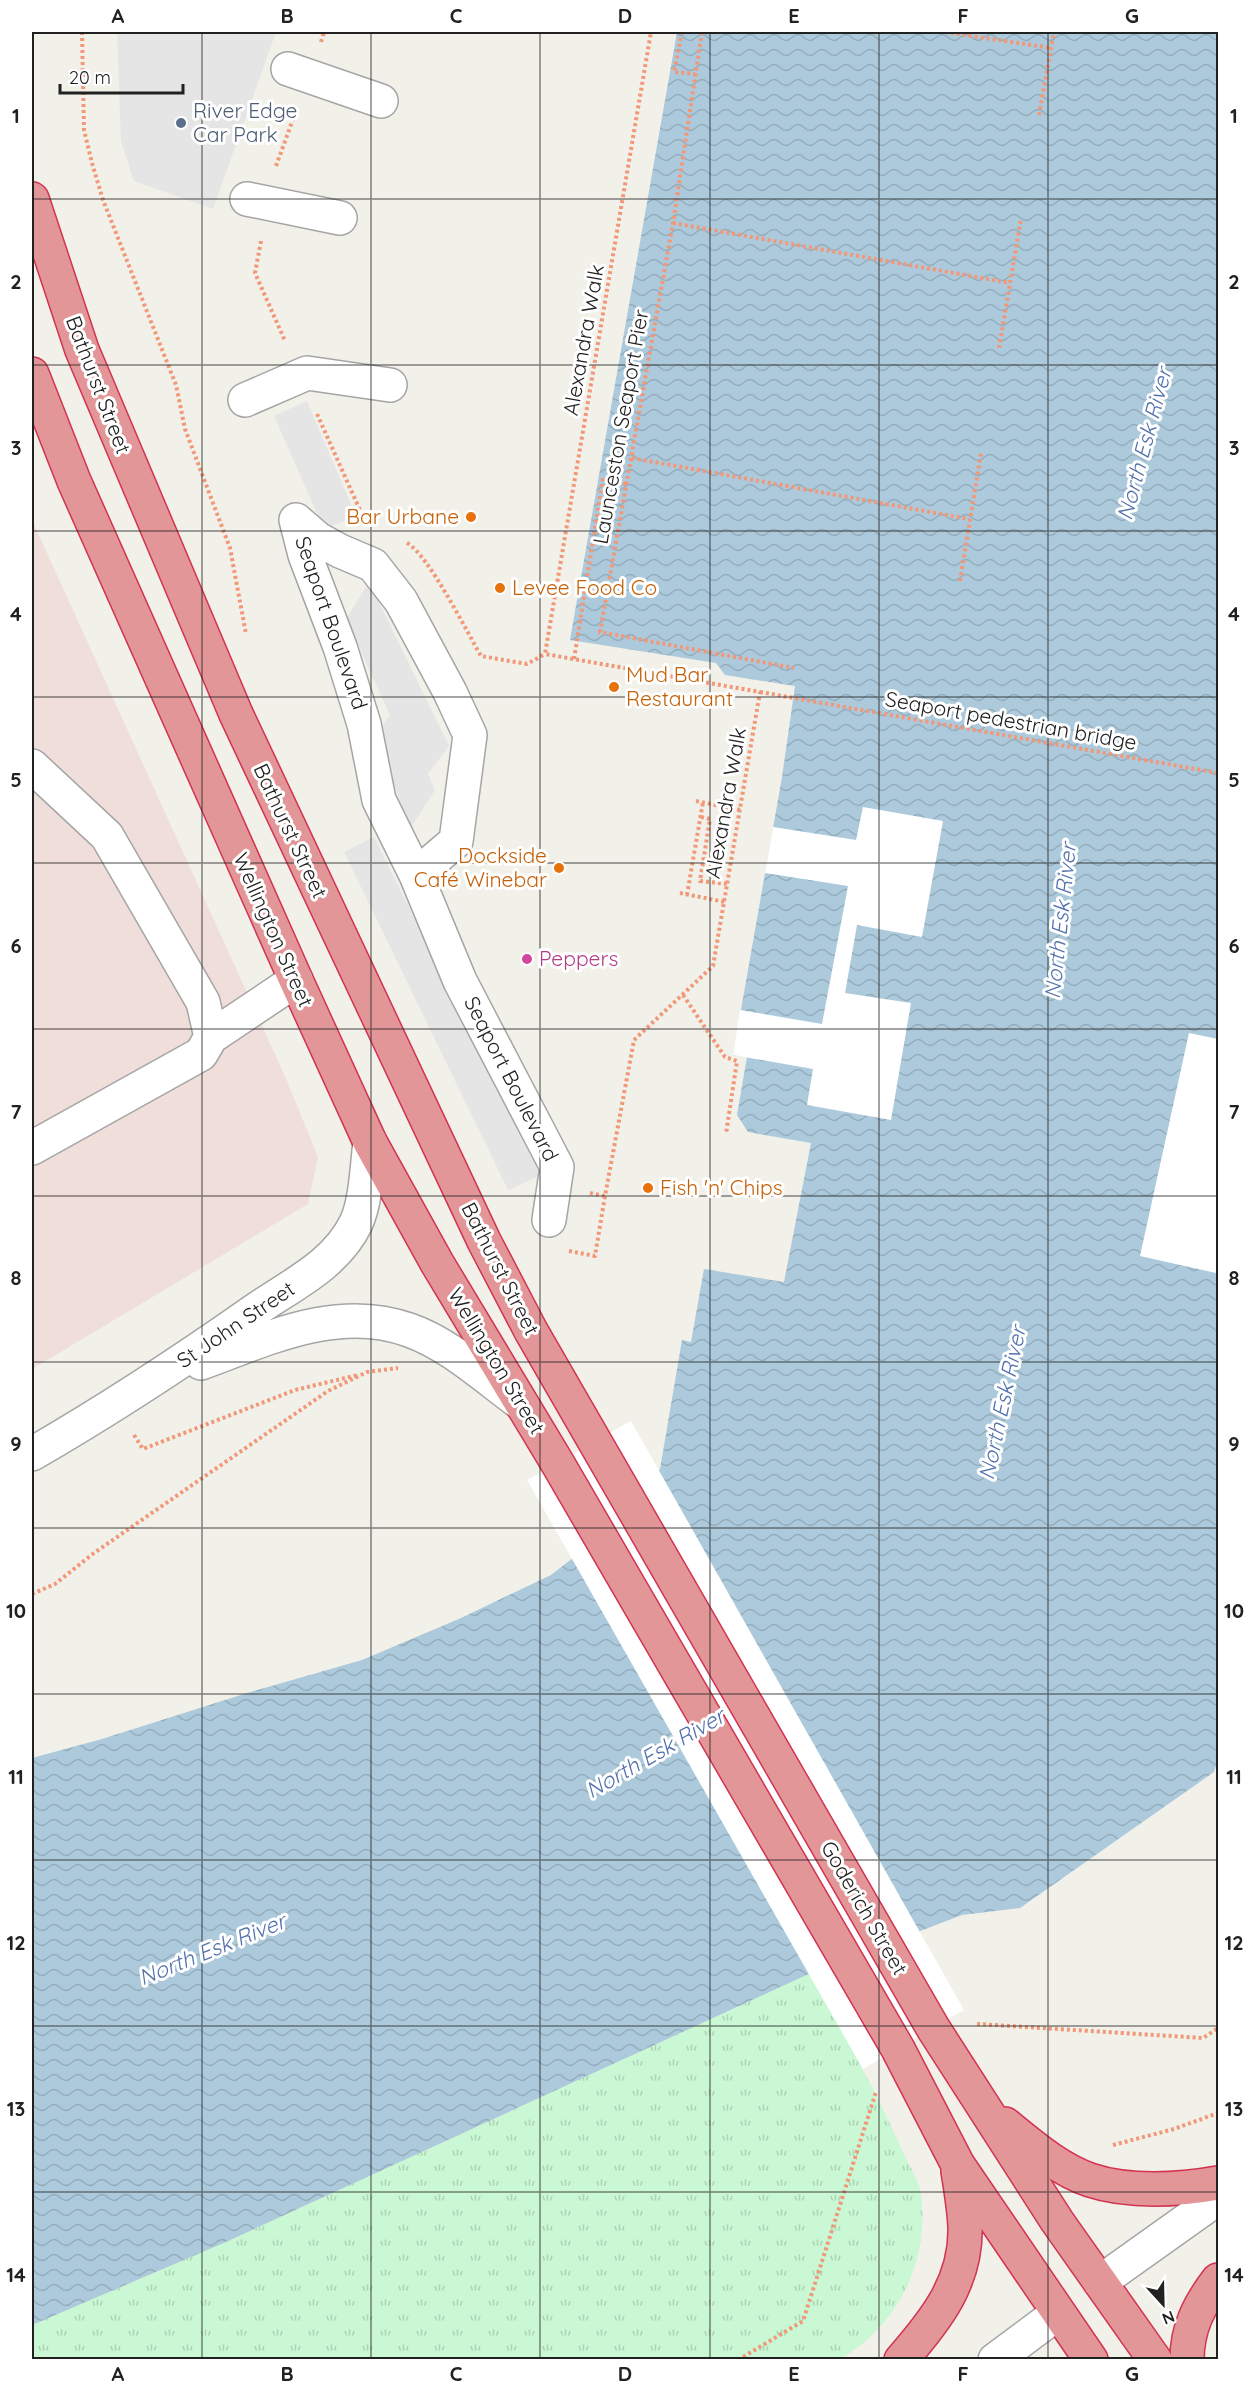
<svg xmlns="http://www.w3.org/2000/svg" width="1250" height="2391" viewBox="0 0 1250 2391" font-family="Quicksand,sans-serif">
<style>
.commercial{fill:#f0deda}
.park{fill:url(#park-tufts)}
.parking{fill:#e5e5e5}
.water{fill:url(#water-waves)}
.pier{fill:#fff}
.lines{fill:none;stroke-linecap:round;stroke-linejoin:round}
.minor-casing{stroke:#a5a5a5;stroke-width:36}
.highway-casing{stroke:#d23351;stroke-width:36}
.path{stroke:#f29879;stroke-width:4;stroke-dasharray:3 3;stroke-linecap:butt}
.minor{stroke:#fff;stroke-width:33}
.highway{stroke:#e39698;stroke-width:33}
.grid{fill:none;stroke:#212121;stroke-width:1.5;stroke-opacity:0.55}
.service-dot{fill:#5c6f8a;stroke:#fff;stroke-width:2}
.food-dot{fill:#e8710a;stroke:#fff;stroke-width:2}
.hotel-dot{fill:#d1479c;stroke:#fff;stroke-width:2}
.labels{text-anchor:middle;stroke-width:6;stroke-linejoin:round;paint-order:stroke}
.service-label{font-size:21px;fill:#4e5e75;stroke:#fff;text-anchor:start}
.street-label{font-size:21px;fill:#212121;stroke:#fff}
.food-label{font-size:21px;fill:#c56008;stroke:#fff;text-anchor:start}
.hotel-label{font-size:21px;fill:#b23c85;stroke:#fff;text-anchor:start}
.water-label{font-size:22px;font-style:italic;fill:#5271ad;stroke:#fff}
.neatline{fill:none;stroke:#212121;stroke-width:2}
.grid-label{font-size:20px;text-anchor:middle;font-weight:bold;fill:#212121}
</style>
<defs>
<pattern id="park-tufts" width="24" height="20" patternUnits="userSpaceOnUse" patternTransform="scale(1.5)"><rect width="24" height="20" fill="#caf7d4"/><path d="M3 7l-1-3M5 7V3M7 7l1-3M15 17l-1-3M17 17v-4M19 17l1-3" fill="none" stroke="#add3b6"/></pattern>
<pattern id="water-waves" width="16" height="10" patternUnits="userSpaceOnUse" patternTransform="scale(1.5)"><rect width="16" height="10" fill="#accadc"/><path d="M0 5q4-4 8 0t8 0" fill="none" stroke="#94adbc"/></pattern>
</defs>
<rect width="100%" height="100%" fill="#f1f0e9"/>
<!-- commercial -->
<path class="commercial" d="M32 520 284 1074 318 1157 308 1204 32 1369Z"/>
<!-- park -->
<path class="park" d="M811 1973C842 2032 876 2091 903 2152 908 2164 919 2180 921 2194 930 2260 898 2326 840 2359L32 2360V2325L226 2242Z"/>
<!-- parking -->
<path class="parking" d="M117 32H276L213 209 134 181 121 141Z
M307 401 356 516 324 529 274 416Z
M369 582 449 746 428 774 435 790 410 829 376 734 390 715 346 619Z
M374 837 542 1175 508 1190 344 852Z"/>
<!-- water -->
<path class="water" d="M677 32H1218V1760L1214 1772 1020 1908 962 1915 811 1973 226 2242 32 2325V1758L102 1739 244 1694 362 1660 461 1618 551 1575 623 1519 660 1469 682 1340 691 1342 704 1269 784 1282 811 1143 748 1132 737 1115 747 1057 733 1055 782 777 795 686 725 675 716 663 570 640Z"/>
<!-- pier -->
<path class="pier" d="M863 807 943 821 922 937 857 925 845 993 911 1003 891 1120 807 1105 813 1069 733 1055 740 1010 822 1024 848 886 765 873 773 827 856 840Z
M1189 1033 1218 1039V1263L1216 1273 1140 1256Z
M631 1421 964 2010 863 2069 527 1480Z"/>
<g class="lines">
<!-- minor casing -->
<g class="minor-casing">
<path id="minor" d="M288 69 381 101
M247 199 340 218
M245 400 307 373 390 385
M296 520 305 555 340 647 364 724 379 800 416 875 460 981 557 1167 549 1220
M296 520 318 539 340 551 373 565 401 601 450 692 470 735 456 841 416 875
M32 766 107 836 203 1002 211 1037 201 1054 32 1148
M211 1037 296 980
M201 1363C267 1339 338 1304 409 1330 449 1344 485 1377 519 1402
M32 1454C110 1409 180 1363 254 1311 291 1285 335 1266 356 1223 366 1202 367 1166 370 1142
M1100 2282 1218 2198
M995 2360 1058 2313"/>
</g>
<!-- highway casing -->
<g class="highway-casing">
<path id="highway" d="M32 199 82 350 236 714 484 1241 531 1331 933 2028 1057 2221 1155 2360
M32 374 74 481 296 980 370 1142 437 1263 558 1464 898 2049 958 2165 1091 2360
M1005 2124C1031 2145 1058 2169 1090 2180 1129 2193 1179 2190 1218 2183
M901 2360C936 2320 967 2281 965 2226 964 2208 961 2189 958 2171
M1187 2360C1187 2328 1199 2305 1218 2280"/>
</g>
<!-- path -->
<path class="path" d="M82 32 84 130 92 163 103 200 176 385 185 429 230 548 246 634
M682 32 674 72 695 74
M702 32 673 223 600 632 794 668
M945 32 1051 48
M321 42 324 32
M1039 115 1054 32
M276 166 296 111
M673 223 1010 283
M261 241 255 273 285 341
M999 348 1021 219
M317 414 364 519
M632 458 969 519
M407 543C428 554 467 632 481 656L527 664 545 654
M960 581 981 453
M574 659 603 478 626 484
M760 692 1218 773
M696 801 740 810
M701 817 710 819 700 881 728 884
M680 893 725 902
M687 895 703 802
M683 995 725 1057 737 1061 726 1134
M590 1193 605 1196 634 1040 713 966 760 692 545 654 651 32
M569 1251 595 1256 605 1196
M134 1435 143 1449 295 1390 358 1375
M32 1594 55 1584 94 1553 328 1391 367 1372 398 1368
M977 2024 1203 2038 1218 2028
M1113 2145 1174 2129 1218 2113
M738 2360 803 2321 876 2092"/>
<!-- minor -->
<use href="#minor" class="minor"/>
<!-- highway -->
<use href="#highway" class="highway"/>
</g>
<!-- grid -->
<path class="grid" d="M202 32V2360M371 32V2360M540 32V2360M710 32V2360M879 32V2360M1048 32V2360M32 199H1218M32 365H1218M32 531H1218M32 697H1218M32 863H1218M32 1029H1218M32 1196H1218M32 1362H1218M32 1528H1218M32 1694H1218M32 1860H1218M32 2026H1218M32 2192H1218"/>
<!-- markers -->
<circle class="service-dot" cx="181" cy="123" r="6"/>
<g class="food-dot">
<circle cx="471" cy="517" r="6"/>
<circle cx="500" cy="588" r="6"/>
<circle cx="614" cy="687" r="6"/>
<circle cx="559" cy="868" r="6"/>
<circle cx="648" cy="1188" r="6"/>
</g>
<circle class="hotel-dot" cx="527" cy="959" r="6"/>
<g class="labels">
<!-- service labels -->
<g class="service-label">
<text x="193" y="118">River Edge<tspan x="193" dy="24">Car Park</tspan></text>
</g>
<!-- street labels -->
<g class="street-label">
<text transform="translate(584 340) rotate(-80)" y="7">Alexandra Walk</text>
<text transform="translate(98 385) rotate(69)" y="7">Bathurst Street</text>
<text transform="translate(621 427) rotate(-80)" y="7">Launceston Seaport Pier</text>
<text transform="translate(331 623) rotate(71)" y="7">Seaport Boulevard</text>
<text transform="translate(1011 721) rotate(10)" y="7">Seaport pedestrian bridge</text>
<text transform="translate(726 803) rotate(-80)" y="7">Alexandra Walk</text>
<text transform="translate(290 831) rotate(65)" y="7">Bathurst Street</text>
<text transform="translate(273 930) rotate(66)" y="7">Wellington Street</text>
<text transform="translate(511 1079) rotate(63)" y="7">Seaport Boulevard</text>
<text transform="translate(500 1269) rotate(63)" y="7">Bathurst Street</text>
<text transform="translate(236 1325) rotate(-34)" y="7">St John Street</text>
<text transform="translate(496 1361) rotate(59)" y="7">Wellington Street</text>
<text transform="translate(864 1908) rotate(60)" y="7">Goderich Street</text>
</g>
<!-- food labels -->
<g class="food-label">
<text x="459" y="524" text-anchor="end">Bar Urbane</text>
<text x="512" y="595">Levee Food Co</text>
<text x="626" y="682">Mud Bar<tspan x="626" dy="24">Restaurant</tspan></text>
<text x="547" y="863" text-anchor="end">Dockside<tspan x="547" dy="24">Café Winebar</tspan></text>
<text x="660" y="1195">Fish 'n' Chips</text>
</g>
<!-- hotel labels -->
<g class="hotel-label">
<text x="539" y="966">Peppers</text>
</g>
<!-- water labels -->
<g class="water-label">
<text transform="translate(1144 444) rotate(-75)" y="8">North Esk River</text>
<text transform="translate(1060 921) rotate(-84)" y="8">North Esk River</text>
<text transform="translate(1002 1403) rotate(-78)" y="8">North Esk River</text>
<text transform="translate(655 1753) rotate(-30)" y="8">North Esk River</text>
<text transform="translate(212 1949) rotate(-22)" y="8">North Esk River</text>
</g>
</g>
<!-- border -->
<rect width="1250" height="2391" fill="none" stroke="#ffffff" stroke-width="66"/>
<!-- north arrow -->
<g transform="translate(1163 2304) rotate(158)" stroke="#ffffff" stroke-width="4.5" paint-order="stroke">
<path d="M0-4.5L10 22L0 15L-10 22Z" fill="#212121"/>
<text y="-9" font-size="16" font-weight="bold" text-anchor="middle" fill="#212121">N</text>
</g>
<!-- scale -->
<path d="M60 84v9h123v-9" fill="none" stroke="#212121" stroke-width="3"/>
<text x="69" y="84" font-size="18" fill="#212121" stroke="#ffffff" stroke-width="4.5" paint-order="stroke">20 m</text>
<rect x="33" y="33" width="1184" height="2325" class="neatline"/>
<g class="grid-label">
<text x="118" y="23">A</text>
<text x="287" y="23">B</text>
<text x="456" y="23">C</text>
<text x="625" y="23">D</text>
<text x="794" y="23">E</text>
<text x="963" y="23">F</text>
<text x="1132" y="23">G</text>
<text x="16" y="123">1</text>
<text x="1234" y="123">1</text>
<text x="16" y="289">2</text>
<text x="1234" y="289">2</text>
<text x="16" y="455">3</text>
<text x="1234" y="455">3</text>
<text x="16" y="621">4</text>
<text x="1234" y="621">4</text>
<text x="16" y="787">5</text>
<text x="1234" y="787">5</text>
<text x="16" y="953">6</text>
<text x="1234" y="953">6</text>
<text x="16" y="1119">7</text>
<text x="1234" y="1119">7</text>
<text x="16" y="1285">8</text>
<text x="1234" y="1285">8</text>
<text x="16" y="1451">9</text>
<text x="1234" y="1451">9</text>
<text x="16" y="1618">10</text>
<text x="1234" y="1618">10</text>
<text x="16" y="1784">11</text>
<text x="1234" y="1784">11</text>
<text x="16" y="1950">12</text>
<text x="1234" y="1950">12</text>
<text x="16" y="2116">13</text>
<text x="1234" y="2116">13</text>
<text x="16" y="2282">14</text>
<text x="1234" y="2282">14</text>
<text x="118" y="2381">A</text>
<text x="287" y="2381">B</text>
<text x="456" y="2381">C</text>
<text x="625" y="2381">D</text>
<text x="794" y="2381">E</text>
<text x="963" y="2381">F</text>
<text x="1132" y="2381">G</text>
</g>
</svg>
